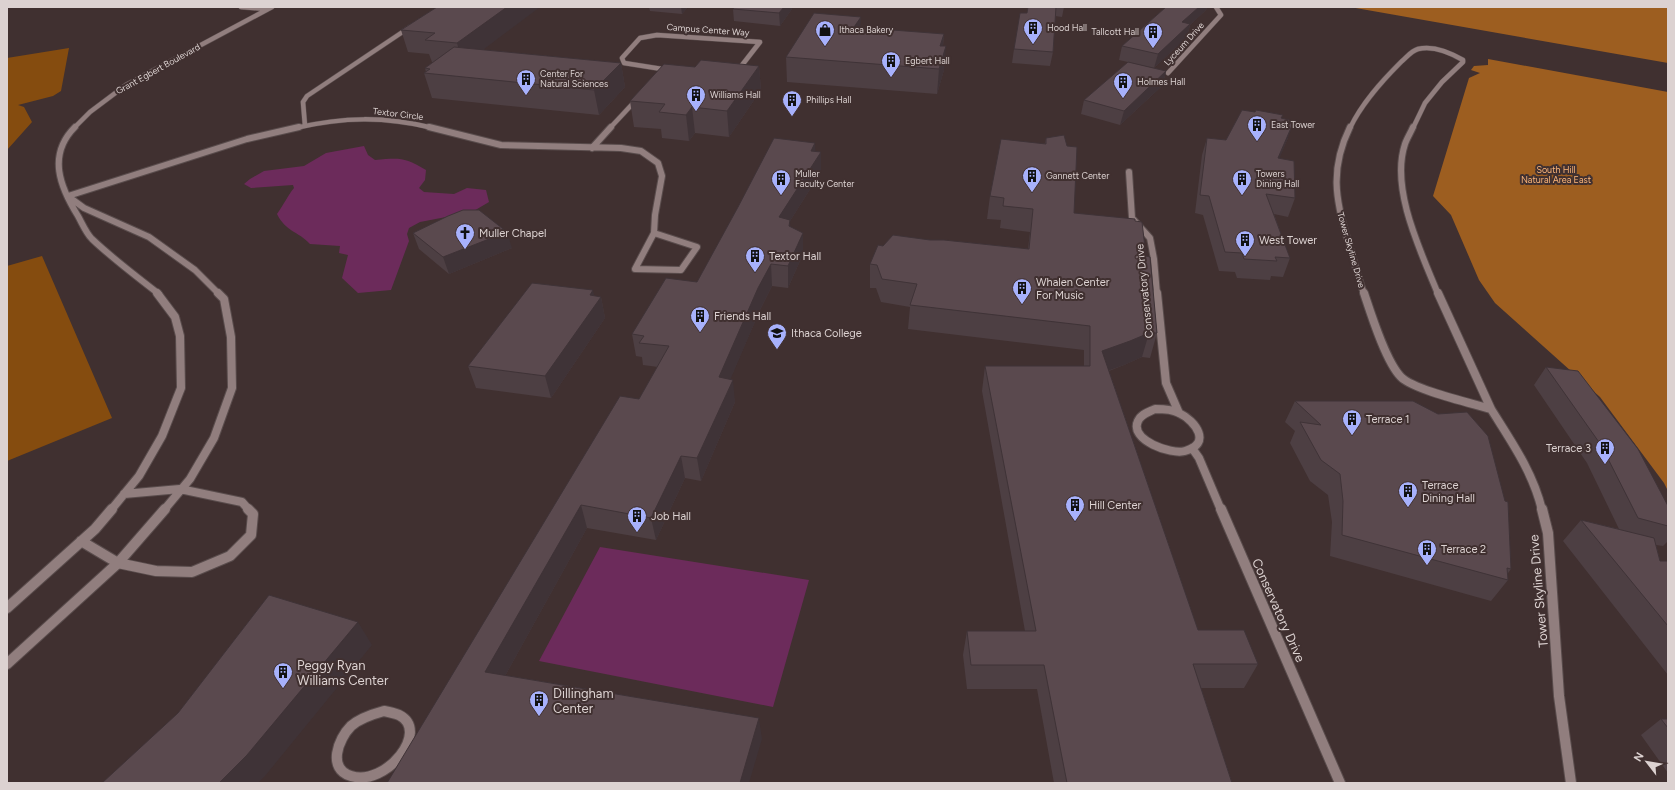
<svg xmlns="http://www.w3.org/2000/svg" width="1675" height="790" viewBox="0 0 1675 790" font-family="Figtree,sans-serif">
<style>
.green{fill:#854c0f}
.forest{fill:#9d5e20}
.water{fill:#6c2b5b}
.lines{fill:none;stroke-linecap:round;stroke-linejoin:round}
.street-far3-casing{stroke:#594c4c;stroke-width:5.5}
.street-far2-casing{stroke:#594c4c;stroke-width:8}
.street-far1-casing{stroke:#594c4c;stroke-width:10}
.street-casing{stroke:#594c4c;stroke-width:12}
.street-far3{stroke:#917e7e;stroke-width:4.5}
.street-far2{stroke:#917e7e;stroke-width:6}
.street-far1{stroke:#917e7e;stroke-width:8}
.street{stroke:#917e7e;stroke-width:10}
.wall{fill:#4d3f43}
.shaded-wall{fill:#3f3337}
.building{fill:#5a494e;stroke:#3f3337}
.labels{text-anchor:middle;stroke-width:4;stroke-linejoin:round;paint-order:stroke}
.far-poi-label{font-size:9px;fill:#dcd2d1;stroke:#403030;text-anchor:start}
.far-street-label{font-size:9px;fill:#dcd2d1;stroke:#403030}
.far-park-label{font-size:9px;fill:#fdb67a;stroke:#403030}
.poi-label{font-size:11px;fill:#dcd2d1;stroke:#403030;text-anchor:start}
.street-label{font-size:11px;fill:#dcd2d1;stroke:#403030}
.near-street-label{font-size:13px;fill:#dcd2d1;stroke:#403030}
.near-poi-label{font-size:13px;fill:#dcd2d1;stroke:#403030;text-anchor:start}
</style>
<rect width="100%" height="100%" fill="#403030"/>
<!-- green -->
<path class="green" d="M69 48 61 91 53 96 18 105 24 107 32 122 7 150V58Z
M42 256 112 418 7 461V266Z"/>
<!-- forest -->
<path class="forest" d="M1350 7H1668V63Z
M1488 59 1668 92V491L1664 483 1600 397 1495 303 1479 280 1451 215 1433 196 1469 78 1480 73 1471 70 1474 66 1488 65Z"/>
<!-- water -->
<path class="water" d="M364 146 368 155 375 160C400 158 404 157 426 170L425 180 419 188 424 192 454 194 467 188 486 190 489 202 472 212 420 222 409 228 407 234 409 241 391 290 358 293 342 278 348 255 339 253 340 246 310 244C298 231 286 232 277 214 283 206 288 195 294 188L293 185 251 188 244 184 250 179 264 171 304 166 326 153Z
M600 547 809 580 773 707 539 661Z"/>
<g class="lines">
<!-- street-far3 casing -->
<g class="street-far3-casing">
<path id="street-far3" d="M241 7 267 9
M657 35 760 42 739 69 729 73 662 69 624 63 622 58 640 38Z
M1168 73 1221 15 1216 7
M305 126 303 102 307 96 410 27
M74 128 90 112 126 85 272 7
M295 128C344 117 383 116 433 128
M610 128 638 98
M1350 128C1362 103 1381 82 1401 62 1407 57 1411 51 1418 49 1433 45 1451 53 1463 60V62L1442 82 1425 103 1413 128"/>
</g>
<!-- street-far2 casing -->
<g class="street-far2-casing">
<path id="street-far2" d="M75 127C47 155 60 187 78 216 82 223 86 233 92 239 113 259 136 276 159 294
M429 127 501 145 621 148 641 151 658 163 662 176 655 215 654 233
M1350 127C1330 168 1335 199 1348 241 1353 259 1358 276 1364 294
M1413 127C1411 132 1407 138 1405 144 1390 189 1421 252 1438 294
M592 148 611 127
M1129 172 1132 218 1150 238 1154 259 1157 294
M68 196 247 139 299 127
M69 197 84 208 149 237 195 270 219 294
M654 233 697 247 681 270 635 269Z"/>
</g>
<!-- street-far1 casing -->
<g class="street-far1-casing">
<path id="street-far1" d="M1157 293 1166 383 1179 413
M1364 293C1371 314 1386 362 1401 377 1414 390 1471 403 1491 409
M1438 293 1491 409
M1155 409C1163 409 1172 409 1179 413 1196 421 1212 444 1185 451 1171 455 1129 440 1138 421 1141 414 1149 412 1155 409Z
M1491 409C1511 441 1533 472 1542 510
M1192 448 1199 458 1221 510
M124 494 180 489 242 502 249 510
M111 510 139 476 162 436 181 388 180 336 175 317 157 293
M164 510 190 479 214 438 232 388 231 337 224 299 218 293"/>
</g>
<!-- street casing -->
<g class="street-casing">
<path id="street" d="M1221 509 1340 783
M1542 509 1548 533 1559 696 1571 783
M81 541 118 563 156 571 192 572 230 556 251 535 253 514 248 509
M7 608 95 529 112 509
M7 664 118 563 165 509
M384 711C389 712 394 713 399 715 431 731 386 787 351 776 327 769 338 739 351 726 360 718 373 714 384 711Z"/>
</g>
<!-- street-far3 -->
<use href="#street-far3" class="street-far3"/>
<!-- street-far2 -->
<use href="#street-far2" class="street-far2"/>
<!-- street-far1 -->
<use href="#street-far1" class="street-far1"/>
<!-- street -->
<use href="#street" class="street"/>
</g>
<!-- wall -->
<path class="wall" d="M437 7 483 50 621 63 625 87 599 115 432 98 424 73 426 72 425 68 434 62H432L429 54 408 52 401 30Z
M649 7H688L682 14 650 11Z
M1028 7H1064L1062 17 1055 16 1053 52 1050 66 1012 63 1014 49 1027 13Z
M1166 7H1207L1206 10 1190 25 1187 37 1154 68 1119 60 1122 46Z
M733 9H792L780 26 734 21Z
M860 28 944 34 943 46 944 70 937 94 787 82 786 57Z
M759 66 761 90 729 137 695 133 689 141 662 138 661 129 634 127 630 101 695 67Z
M1166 71 1163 85 1120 125 1081 114 1084 100Z
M1282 118 1288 138 1279 158 1295 198 1288 217 1274 214 1290 258 1283 277 1271 276 1270 280 1237 278 1235 272 1219 271 1203 215 1195 213 1202 155 1207 138 1226 140Z
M1046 138 1074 213 1135 221 1146 256 1157 333 1150 358 1142 357 1124 365 1109 371 1198 630 1258 664 1244 688H1201L1232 783H1054L1037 689H967L963 655 967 631H1025L982 391 985 366H1084V350L908 329 910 307 881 302 876 288H870V264L883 246 930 240 1028 249 1030 232 1000 228 1001 220 987 219 990 196 1045 143Z
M816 152H821V172L790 221V227L803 254 788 288 772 286 760 310 730 379 735 402 701 481 685 478 656 540 587 528 505 676 762 739 387 783 639 399 658 367 643 365 642 357 636 356 632 334 697 282Z
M413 233 512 248 449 274 419 249Z
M594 296 601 297 605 318 551 398 476 388 468 366Z
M1546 367 1668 506V541L1663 546 1656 545 1660 561H1668V675L1563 541 1581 520 1619 529 1587 463 1534 385Z
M1295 401 1511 569 1508 573V580L1491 601 1330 556 1332 522 1328 495 1310 481 1290 443 1295 431 1285 422Z
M1661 719H1668V773L1641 735Z"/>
<!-- shaded-wall -->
<path class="shaded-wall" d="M507 7H540L463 65 457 43Z
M681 7H688L682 14Z
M784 7H792V9L780 26 779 13Z
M1199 7H1207L1206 10 1190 25 1187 37 1154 68 1158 54 1182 22Z
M861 17 860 40 854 27Z
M944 34 942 57 939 70 940 46Z
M946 46 944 70 937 94 939 69Z
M621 63 625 87 599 115 594 90Z
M759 66 761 90 729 137 727 111Z
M1166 71 1163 85 1120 125 1124 111Z
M692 107 695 133 689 141 686 115Z
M1294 121 1288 138 1272 176 1278 158Z
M815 143 816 160 821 152V172L790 221 791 240 789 226 779 217Z
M507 232 512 248 449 274 443 257Z
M803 233V254L788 288V266Z
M771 264 772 286 760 310 722 399 719 377 758 288Z
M593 290 596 304 601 297 605 318 551 398 545 376Z
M1149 333 1142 357 1124 365 1096 375 1102 351Z
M733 380 735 402 701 481 697 458Z
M681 456 685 478 656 540 651 518Z
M581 505 587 528 495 694 485 672Z
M358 622 372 645 265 776 258 783H219Z
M759 718 762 739 749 783H740Z"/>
<!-- building -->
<path class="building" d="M437 7H507L457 43 425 40 435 33 401 30Z
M735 7H784L779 13 733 9Z
M1028 7H1056L1053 52 1014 49 1020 13H1027Z
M1166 7H1199L1182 22 1190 24 1158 54 1122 46Z
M814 13 861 17 854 27 944 34 940 46H946L939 69 786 57Z
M454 47 621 63 594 90 424 73 430 69 425 68Z
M701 60 759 66 727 111 692 107 686 115 659 112 665 104 630 101 664 64 695 67Z
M1128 62 1166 71 1124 111 1084 100Z
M1242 110 1255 112 1256 110 1283 115 1281 118 1294 121 1278 158 1294 161 1295 198 1266 194 1290 258 1275 257 1277 261 1244 259 1242 253 1225 252 1209 196 1200 195 1207 138 1226 140Z
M1064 135 1067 146 1077 147 1074 213 1135 219V221L1142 222 1146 256 1150 257 1157 333H1149L1130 341 1102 351 1198 630H1244L1258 664H1193L1232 783H1067L1044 665H971L967 631H1036L985 366H1090V326L910 305 917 284 882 279 877 265 870 264 878 245 883 246 893 235 930 240H944L1029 249 1033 209 1003 206 1004 198 990 196 1001 139 1046 144V138Z
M774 138 815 143 811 151 821 152 779 217 790 220 789 226 803 233 788 266 771 264 758 288 719 377 733 380 697 458 681 456 651 518 581 505 485 672 759 718 740 783H387L620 396 639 399 669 346 639 343 644 336 632 334 666 278 697 282 738 207Z
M463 210H479L507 232 443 257 413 233 448 216Z
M532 283 593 290 590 295 601 297 545 376 468 366Z
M1546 367 1578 371 1638 449 1668 506V526L1638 518 1601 445Z
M1295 401H1413L1438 414 1467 412 1488 436 1505 501 1508 502 1511 569 1507 568 1508 580 1342 535 1343 501 1340 474 1321 460 1300 422 1321 425Z
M1581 520 1654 538 1660 561H1668V626Z
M269 595 358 622 247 755 219 783H102L178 713Z
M1661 719H1668V728Z"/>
<!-- icons -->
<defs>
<g id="building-pin" transform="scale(1)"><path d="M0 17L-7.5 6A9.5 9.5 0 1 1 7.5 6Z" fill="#a7b1fc" stroke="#403030"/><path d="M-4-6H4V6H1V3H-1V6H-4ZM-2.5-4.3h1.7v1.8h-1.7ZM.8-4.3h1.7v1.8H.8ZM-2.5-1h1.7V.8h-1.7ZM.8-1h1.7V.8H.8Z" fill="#111"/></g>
<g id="shop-pin" transform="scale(1)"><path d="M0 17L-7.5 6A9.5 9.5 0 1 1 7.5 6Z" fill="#a7b1fc" stroke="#403030"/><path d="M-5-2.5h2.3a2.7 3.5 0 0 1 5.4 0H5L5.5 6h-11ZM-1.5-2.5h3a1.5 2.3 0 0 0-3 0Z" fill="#111"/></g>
<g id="church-pin" transform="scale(1)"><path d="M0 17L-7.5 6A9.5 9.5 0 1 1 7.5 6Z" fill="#a7b1fc" stroke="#403030"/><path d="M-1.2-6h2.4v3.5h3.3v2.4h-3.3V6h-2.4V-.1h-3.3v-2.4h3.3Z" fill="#111"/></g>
<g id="university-pin" transform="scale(1)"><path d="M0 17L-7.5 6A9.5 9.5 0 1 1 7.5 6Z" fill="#a7b1fc" stroke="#403030"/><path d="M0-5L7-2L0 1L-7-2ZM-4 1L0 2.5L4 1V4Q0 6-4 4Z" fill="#111"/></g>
</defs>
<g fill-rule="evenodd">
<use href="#building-pin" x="1033" y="28"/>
<use href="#shop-pin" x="825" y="30"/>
<use href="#building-pin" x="1153" y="32"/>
<use href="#building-pin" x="891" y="61"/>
<use href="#building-pin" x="526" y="79"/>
<use href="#building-pin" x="1123" y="82"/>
<use href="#building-pin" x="696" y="95"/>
<use href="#building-pin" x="792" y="100"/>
<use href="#building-pin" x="1257" y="125"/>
<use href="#building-pin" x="1032" y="176"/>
<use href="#building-pin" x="781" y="179"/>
<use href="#building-pin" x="1242" y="179"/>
<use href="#church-pin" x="465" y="233"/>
<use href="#building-pin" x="1245" y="240"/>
<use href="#building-pin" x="755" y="256"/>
<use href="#building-pin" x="1022" y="288"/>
<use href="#building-pin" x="700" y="316"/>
<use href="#university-pin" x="777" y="333"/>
<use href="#building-pin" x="1352" y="419"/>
<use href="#building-pin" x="1605" y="448"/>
<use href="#building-pin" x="1408" y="491"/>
<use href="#building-pin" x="1075" y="505"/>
<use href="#building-pin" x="637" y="516"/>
<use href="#building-pin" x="1427" y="549"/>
<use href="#building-pin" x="283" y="672"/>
<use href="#building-pin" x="539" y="700"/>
</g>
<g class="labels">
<!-- far-poi labels -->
<g class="far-poi-label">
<text x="1047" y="31">Hood Hall</text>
<text x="839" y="33">Ithaca Bakery</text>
<text x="1139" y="35" text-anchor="end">Tallcott Hall</text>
<text x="905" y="64">Egbert Hall</text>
<text x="540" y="77">Center For<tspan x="540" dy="10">Natural Sciences</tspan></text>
<text x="1137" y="85">Holmes Hall</text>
<text x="710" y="98">Williams Hall</text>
<text x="806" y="103">Phillips Hall</text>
<text x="1271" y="128">East Tower</text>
<text x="795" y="177">Muller<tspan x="795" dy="10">Faculty Center</tspan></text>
<text x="1256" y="177">Towers<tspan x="1256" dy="10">Dining Hall</tspan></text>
<text x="1046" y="179">Gannett Center</text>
</g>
<!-- far-street labels -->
<g class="far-street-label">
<text transform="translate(708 30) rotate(4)" y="3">Campus Center Way</text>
<text transform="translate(1184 44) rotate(-48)" y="3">Lyceum Drive</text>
<text transform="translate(158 69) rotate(-29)" y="3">Grant Egbert Boulevard</text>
<text transform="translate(398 114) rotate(7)" y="3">Textor Circle</text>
<text transform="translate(1351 250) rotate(74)" y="3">Tower Skyline Drive</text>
</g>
<!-- far-park labels -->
<g class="far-park-label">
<text x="1556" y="173">South Hill<tspan x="1556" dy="10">Natural Area East</tspan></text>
</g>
<!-- poi labels -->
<g class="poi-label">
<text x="479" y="237">Muller Chapel</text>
<text x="1259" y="244">West Tower</text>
<text x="769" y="260">Textor Hall</text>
<text x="1036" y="286">Whalen Center<tspan x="1036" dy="13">For Music</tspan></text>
<text x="714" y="320">Friends Hall</text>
<text x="791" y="337">Ithaca College</text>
<text x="1366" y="423">Terrace 1</text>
<text x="1591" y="452" text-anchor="end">Terrace 3</text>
<text x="1422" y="489">Terrace<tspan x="1422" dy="13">Dining Hall</tspan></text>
<text x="1089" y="509">Hill Center</text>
<text x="651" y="520">Job Hall</text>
<text x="1441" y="553">Terrace 2</text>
</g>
<!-- street labels -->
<g class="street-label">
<text transform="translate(1144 291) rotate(-96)" y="4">Conservatory Drive</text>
</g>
<!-- near-street labels -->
<g class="near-street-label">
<text transform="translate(1538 591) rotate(-95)" y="5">Tower Skyline Drive</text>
<text transform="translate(1279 610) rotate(66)" y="5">Conservatory Drive</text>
</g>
<!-- near-poi labels -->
<g class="near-poi-label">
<text x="297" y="670">Peggy Ryan<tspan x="297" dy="15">Williams Center</tspan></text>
<text x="553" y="698">Dillingham<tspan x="553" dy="15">Center</tspan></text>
</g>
</g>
<!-- border -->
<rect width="1675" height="790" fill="none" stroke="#dcd2d1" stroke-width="16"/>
<!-- north arrow -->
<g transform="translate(1647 762) rotate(301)" stroke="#403030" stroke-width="3" paint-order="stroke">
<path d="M0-3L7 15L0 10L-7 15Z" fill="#dcd2d1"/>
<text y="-6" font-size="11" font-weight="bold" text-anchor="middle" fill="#dcd2d1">N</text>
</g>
</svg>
